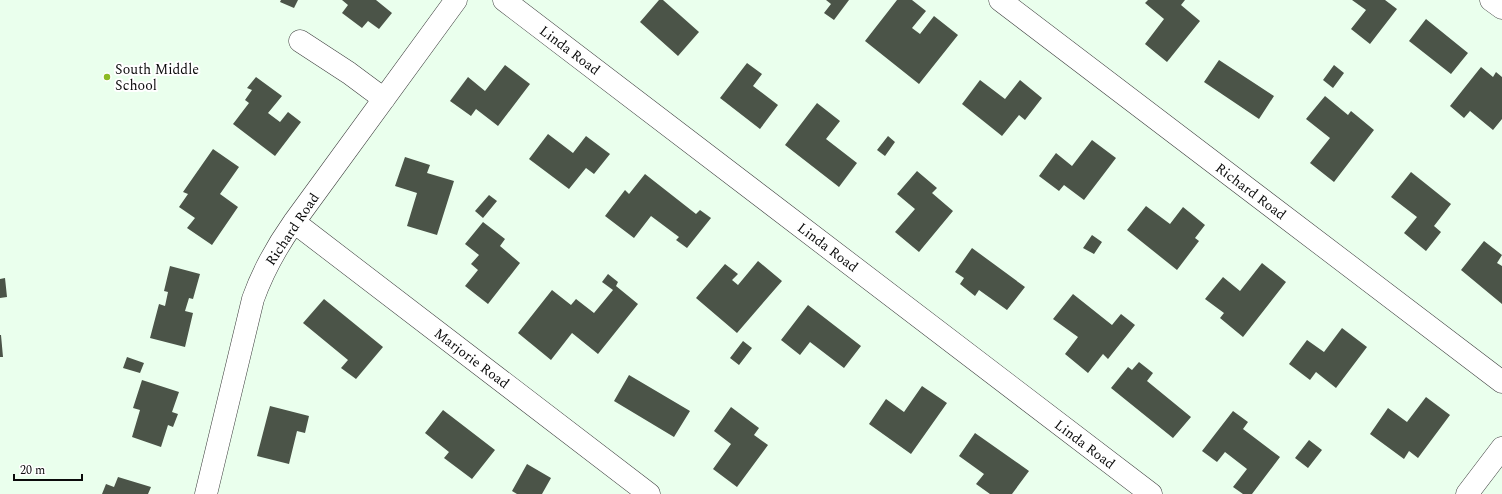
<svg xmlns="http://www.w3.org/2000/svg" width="1502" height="494" viewBox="0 0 1502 494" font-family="Spectral,serif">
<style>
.building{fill:#4b5448}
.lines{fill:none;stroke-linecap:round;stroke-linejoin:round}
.minor-casing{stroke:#3e3e3e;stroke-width:23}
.minor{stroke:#fff;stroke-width:22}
.poi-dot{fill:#8bbb24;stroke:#fff;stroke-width:1.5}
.labels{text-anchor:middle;stroke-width:4;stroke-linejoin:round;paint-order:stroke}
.street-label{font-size:14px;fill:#0b0b0b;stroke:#fff}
.poi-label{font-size:14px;fill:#0b0b0b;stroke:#fff;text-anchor:start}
</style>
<rect width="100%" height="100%" fill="#eaffed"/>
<!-- building -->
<path class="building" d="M281 0H298L294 8 280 2Z
M342 0H376L392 13 379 29 368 21 362 28 342 13 348 5Z
M659 0H663L699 32 678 56 640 22Z
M826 0H849L834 20 824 13 831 4Z
M897 0H912L926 11 912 28 920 34 934 16 958 35 919 84 865 41Z
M1148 0H1185L1181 5 1200 21 1167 62 1145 44 1164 19 1145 3Z
M1352 0H1385L1397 9 1370 44 1351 29 1366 10Z
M1426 19 1468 53 1451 74 1409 41Z
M1219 60 1274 96 1259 119 1204 82Z
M747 63 762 74 753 86 778 105 760 129 720 98Z
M505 65 530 84 498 126 476 109 471 116 450 101 468 77 485 91Z
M1334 65 1344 73 1333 88 1323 80Z
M1481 67 1493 77 1496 72 1502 77V119L1493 130 1470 111 1464 118 1450 106Z
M256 77 282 96 268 113 280 122 288 112 301 122 275 156 233 124 249 103 245 100 252 90 247 88Z
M980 80 1005 99 1020 80 1042 98 1025 120 1019 115 1002 136 962 104Z
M1325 96 1348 115 1351 111 1374 130 1334 182 1310 163 1330 138 1306 119Z
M817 103 840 121 826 139 857 163 839 187 785 145Z
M548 134 573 153 586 136 610 154 594 174 586 168 569 189 529 159Z
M888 136 895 142 885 156 877 150Z
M1092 140 1116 158 1084 200 1064 185 1059 191 1039 176 1056 153 1072 166Z
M213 149 239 167 220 194 238 207 212 245 187 228 195 218 179 207 188 194 183 192Z
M405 157 430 165 427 173 454 181 437 235 407 226 417 193 395 186Z
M917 171 937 188 932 193 953 211 919 252 895 232 915 209 897 194Z
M1411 172 1451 204 1434 226 1441 232 1426 251 1404 233 1417 217 1391 197Z
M645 174 696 214 700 210 711 218 687 248 676 240 679 237 651 216 634 238 605 216 625 190 629 194Z
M489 195 497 201 483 218 475 211Z
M1146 206 1170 224 1183 207 1205 225 1195 238 1199 241 1177 270 1127 230Z
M483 222 505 239 500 246 520 263 488 304 465 286 478 270 471 264 479 255 465 244Z
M1092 235 1102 242 1094 254 1083 248Z
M1484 241 1502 255 1497 263 1502 266V304L1461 270Z
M972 248 1025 287 1007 310 979 290 975 296 960 284 964 278 955 272Z
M758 261 782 281 737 333 696 298 725 264 738 274 732 280 738 285Z
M1262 263 1286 282 1243 337 1220 318 1224 313 1205 299 1223 277 1240 291Z
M170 266 200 274 193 299 189 298 185 311 193 313 185 347 150 338 159 304 165 306 168 292 164 291Z
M608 274 618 282 616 286 638 304 598 354 572 333 551 360 518 333 552 290 571 305 576 299 594 313 613 290 602 282Z
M5 278 7 297 0 298V279Z
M1073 294 1112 325 1121 314 1135 325 1108 359 1103 354 1088 373 1065 354 1078 337 1053 319Z
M324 299 383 347 356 379 341 368 348 360 303 323Z
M808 305 861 346 844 368 810 342 800 355 781 340Z
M1342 328 1367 347 1336 388 1316 372 1310 380 1289 364 1307 340 1324 352Z
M0 335H1L3 357H0Z
M743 341 752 348 739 365 730 358Z
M127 357 144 363 140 373 123 368Z
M1139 362 1153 373 1147 381 1191 417 1173 438 1111 388 1128 367 1132 370Z
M629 375 690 411 674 437 614 401Z
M142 380 179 392 172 412 178 414 173 427 168 425 161 447 132 437 140 410 133 408Z
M922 386 947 403 911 454 869 424 886 399 904 412Z
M1426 397 1450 415 1418 458 1409 451 1404 459 1370 434 1388 408 1407 422Z
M270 406 309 416 305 433 297 431 289 464 257 456Z
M731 407 759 428 754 435 768 445 737 487 713 469 731 444 714 431Z
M443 410 495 450 472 479 444 458 449 452 425 433Z
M1233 411 1248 422 1243 429 1280 457 1252 494H1243L1233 487 1247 469 1225 452 1217 462 1202 451Z
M975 433 1029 471 1012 494H990L976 484 984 474 959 456Z
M1309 440 1322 450 1308 468 1295 458Z
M527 464 551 478 542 494H517L512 491Z
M118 477 151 487 148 494H102L106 484 114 487Z"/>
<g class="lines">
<!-- minor casing -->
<g class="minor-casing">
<path id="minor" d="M504 0 1151 494
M1000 0 1502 382
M1491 0 1502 8
M300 41 349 73 384 99
M294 222 649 494
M206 494 253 299C263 271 277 246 294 222L456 0
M1467 494 1502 448"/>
</g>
<!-- minor -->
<use href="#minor" class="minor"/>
</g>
<!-- markers -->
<circle class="poi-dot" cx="107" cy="77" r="4"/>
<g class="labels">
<!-- street labels -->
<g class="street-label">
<text transform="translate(570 50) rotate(37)" y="5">Linda Road</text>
<text transform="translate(1251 191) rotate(37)" y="5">Richard Road</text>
<text transform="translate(292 229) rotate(-56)" y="5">Richard Road</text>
<text transform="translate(828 247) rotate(37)" y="5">Linda Road</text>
<text transform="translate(472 358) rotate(37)" y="5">Marjorie Road</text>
<text transform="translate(1085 444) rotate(37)" y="5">Linda Road</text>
</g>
<!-- poi labels -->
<g class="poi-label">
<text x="115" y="74">South Middle<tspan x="115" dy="16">School</tspan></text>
</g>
</g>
<!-- scale -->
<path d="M14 474v6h68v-6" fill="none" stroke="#0b0b0b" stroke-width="2"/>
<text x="20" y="474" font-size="12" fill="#0b0b0b" stroke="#ffffff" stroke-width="3" paint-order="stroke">20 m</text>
</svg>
